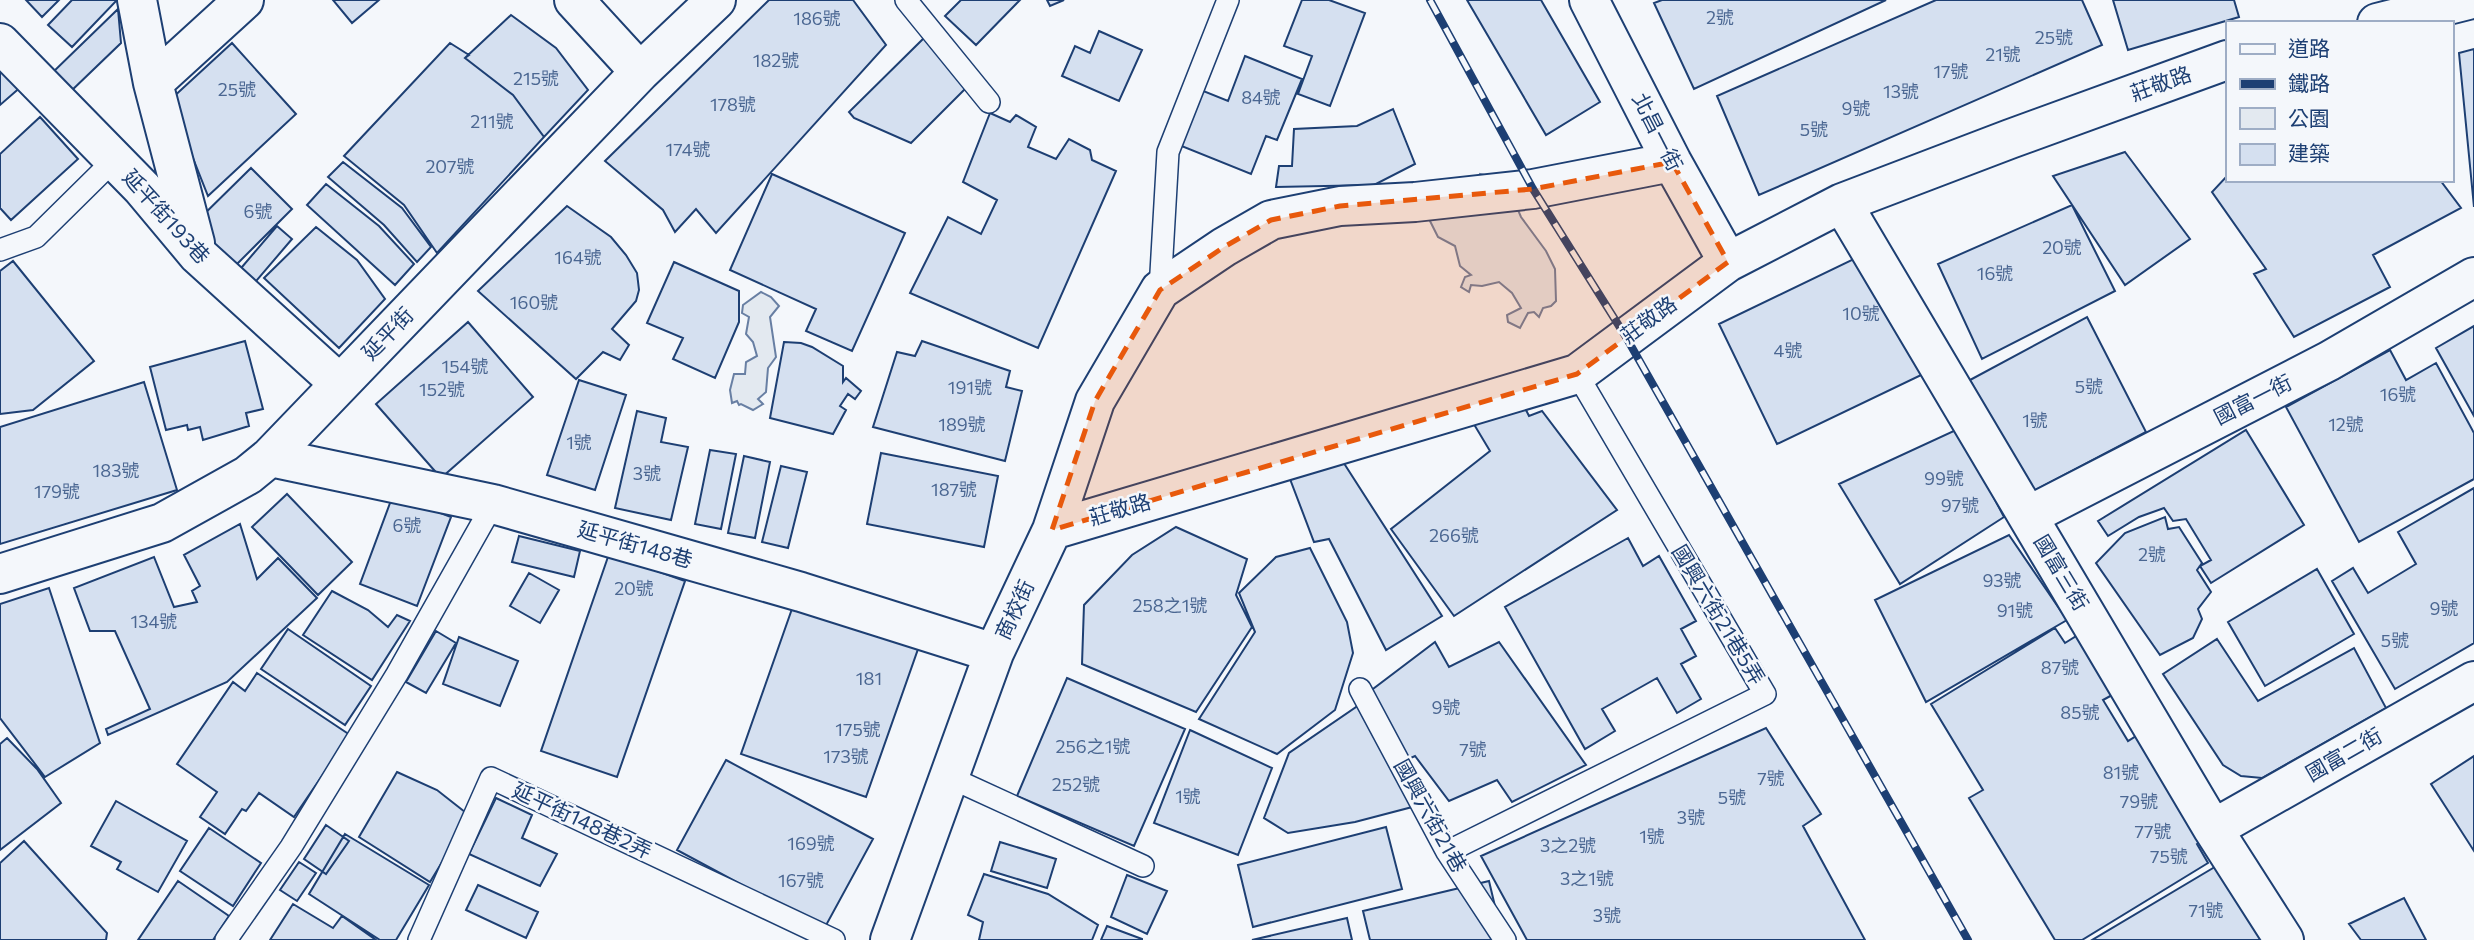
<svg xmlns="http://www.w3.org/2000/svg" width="2474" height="940" viewBox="0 0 2474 940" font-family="Commissioner,'Noto Sans TC',sans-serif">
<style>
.green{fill:#e3e9f0;stroke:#687fa3;stroke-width:2}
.building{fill:#d5e0f0;stroke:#1d3f73;stroke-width:2}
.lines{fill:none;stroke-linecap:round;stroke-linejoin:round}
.service-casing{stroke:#1d3f73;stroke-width:24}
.minor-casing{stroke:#1d3f73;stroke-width:42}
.service{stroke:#f4f7fb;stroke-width:21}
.minor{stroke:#f4f7fb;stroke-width:38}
.rail-casing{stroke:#1d3f73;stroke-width:8}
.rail{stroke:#f4f7fb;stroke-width:5;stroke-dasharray:16;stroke-linecap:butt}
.marked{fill:#e8590c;fill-opacity:0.2;stroke:#e8590c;stroke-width:5;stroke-dasharray:14 9;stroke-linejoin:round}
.labels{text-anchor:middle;stroke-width:5;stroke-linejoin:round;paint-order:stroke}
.number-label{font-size:18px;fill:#4b6792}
.street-label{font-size:21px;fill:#1d3f73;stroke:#f4f7fb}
</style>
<rect width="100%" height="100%" fill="#f4f7fb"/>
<!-- green -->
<path class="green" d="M1480 174 1493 177 1513 198 1521 217 1546 251 1555 269 1556 301 1551 306 1543 308 1539 317 1534 312 1528 313 1520 328 1508 322 1507 315 1521 308 1512 293 1499 282 1482 286 1471 285 1469 292 1461 287 1465 277 1471 275 1460 266 1455 246 1438 237 1428 217 1475 184Z
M761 292 771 297 779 306 770 317 776 357 768 368 766 392 758 399 763 404 753 410 741 404 739 405 737 401 732 403 730 390 734 374H745L746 362 757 356 753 342 746 334 749 317 742 313 743 305Z"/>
<!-- building -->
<path class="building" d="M26 0H59L42 17Z
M72 0H117L72 47 48 25Z
M333 0H379L352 23Z
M769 0H853L886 45 716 233 696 209 675 232 663 210 605 161Z
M961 0H1020L976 45 945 16Z
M1047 0H1064L1050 6Z
M1302 0H1329L1365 13 1330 106 1298 94 1312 56 1284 46Z
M1467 0H1541L1600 102 1546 135Z
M1662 0H1886L1694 89 1654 3Z
M1936 0H2082L2102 45 1759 195 1717 96Z
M2113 0H2234L2239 17 2128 50Z
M118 9 121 43 69 93 51 74Z
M511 15 556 48 588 90 544 137 513 95 465 58Z
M1099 31 1142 50 1119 101 1062 76 1075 46 1090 53Z
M925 37 971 83 911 143 854 118 849 112Z
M232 43 296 114 208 196 170 100Z
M450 43 469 55 465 58 513 95 544 137 437 253 404 205 344 156Z
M2474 49V207L2459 53Z
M1245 56 1302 79 1277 140 1266 136 1251 174 1174 143 1196 88 1228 101Z
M0 68 23 85 0 105Z
M1393 109 1415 164 1374 185 1276 187 1279 166H1292L1294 129 1357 126Z
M990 113 1010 122 1016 115 1036 127 1028 147 1056 159 1069 139 1090 150 1092 160 1116 171 1038 348 910 293 948 217 981 234 997 200 963 182Z
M40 117 78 159 11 220 0 208V154Z
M2125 152 2190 239 2125 285 2053 176Z
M343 162 402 208 431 247 417 262 384 225 328 177Z
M251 168 292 209 232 269 191 227Z
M772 174 905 233 852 351 806 331 816 309 730 270Z
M2227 176V180H2440L2461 208 2373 255 2390 287 2294 337 2254 274 2266 269 2212 192Z
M326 184 379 226 414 264 395 285 307 205Z
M2072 205 2115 291 1982 359 1938 264Z
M567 206 611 237 626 255 637 273 639 290 636 301 612 329 629 345 620 360 603 352 576 379 478 291Z
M277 226 292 239 251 287 236 274Z
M316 227 357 260 385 299 339 348 264 278Z
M1883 245 1940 366 1777 444 1719 324Z
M13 261 94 361 33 410 0 414V271Z
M674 262 739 291V322L715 378 673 359 683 338 647 323Z
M2087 317 2146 432 2030 493 1970 380Z
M468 322 533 397 441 478 376 404Z
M2474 326V416L2436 348Z
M245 341 263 409 246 413 249 426 203 440 200 427 188 430 187 425 166 430 150 367Z
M922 341 1010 371 1006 387 1022 391 1005 461 873 427 897 352 915 356Z
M784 342 801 343 812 347 843 366V382L846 378 861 391 855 399 848 394 840 406 846 410 833 434 770 418Z
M2390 350 2406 380 2436 363 2474 433V479L2359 542 2286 407Z
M579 380 626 395 595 490 547 475Z
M144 382 177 490 0 544V427Z
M1520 398 1529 416 1542 411 1617 510 1454 616 1391 529 1490 451 1472 421Z
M637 411 666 418 661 442 688 447 671 520 615 508Z
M1958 429 2004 517 1900 584 1839 484Z
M2246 430 2304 525 2211 583 2200 566 2211 560 2186 519 2173 521 2164 508 2139 517 2108 536 2098 521Z
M710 450 736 454 721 529 695 524Z
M881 453 998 476 984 547 867 524Z
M1338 454 1442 616 1386 650 1329 539 1314 542 1290 479Z
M744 456 770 462 755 538 728 533Z
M781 466 807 472 788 548 762 542Z
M2474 488V643L2395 689 2332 581 2353 568 2368 593 2416 564 2398 532Z
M287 494 352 562 318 595 252 527Z
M393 495 451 517 417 606 360 584Z
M2165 517 2168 529 2179 527 2202 563 2197 570 2211 592 2198 609 2202 619 2193 638 2160 655 2096 563 2125 533Z
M240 524 257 579 278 558 317 598 227 682 108 735 106 729 150 709 115 631H90L74 588 154 557 174 607 197 602 192 591 200 586 184 555Z
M1176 527 1247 559 1236 595 1252 627 1196 712 1082 664 1084 605 1132 555Z
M2009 535 2067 620 1926 702 1875 600Z
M519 536 580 551 574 577 512 562Z
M1628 538 1643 566 1659 556 1696 621 1681 629 1696 656 1681 664 1701 699 1677 713 1657 678 1602 709 1615 731 1585 749 1505 607Z
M1310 548 1347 622 1353 653 1335 710 1277 754 1199 719 1255 632 1239 593 1276 557Z
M609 554 685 581 617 777 541 751Z
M2317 569 2354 634 2265 686 2228 622Z
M529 573 559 590 540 623 510 606Z
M49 588 100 743 45 777 0 718V604Z
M332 591 368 610 388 627 397 615 410 621 372 680 303 635Z
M793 606 918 649 866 797 741 754Z
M2055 628 2065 643 2078 635 2114 694 2103 700 2128 741 2141 733 2205 839 2197 844 2208 863 2082 940H2055L1969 798 1983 790 1931 704Z
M288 629 371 686 345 725 261 669Z
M436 631 456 643 426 693 406 682Z
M459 637 518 661 500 706 443 684Z
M2217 639 2258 701 2354 648 2386 708 2262 778 2241 776 2223 765 2163 674Z
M1435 642 1449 667 1499 642 1586 765 1512 802 1497 780 1449 801 1415 756 1404 761 1365 695Z
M257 673 350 735 294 817 259 793 246 811 242 809 225 834 200 817 217 792 177 764 233 682 245 691Z
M1067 678 1185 729 1134 846 1017 796Z
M1362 703 1416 806 1355 822 1288 833 1264 818 1289 753Z
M1766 728 1821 814 1803 826 1865 940H1527L1481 856Z
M1190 730 1272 768 1238 855 1154 823Z
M7 738 37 769 61 803 0 850V744Z
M2474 756V851L2431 784Z
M726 760 873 839 824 929 677 850Z
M397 772 437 790 470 816 430 882 359 837Z
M496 798 532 815 522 838 557 854 540 886 469 854Z
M116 801 187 841 158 892 117 869 121 862 91 846Z
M326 825 349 841 326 874 304 859Z
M1386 827 1402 889 1253 927 1238 865Z
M209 828 261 863 233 906 180 871Z
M345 834 429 885 396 940H380L309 894Z
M24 841 107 933 106 940H0V863Z
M1000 842 1056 859 1047 888 991 871Z
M2245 849 2299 940H2092Z
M299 862 316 873 297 901 280 890Z
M984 874 1048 894 1098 925 1092 940H979L983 922 968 915Z
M1127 875 1167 891 1147 934 1111 917Z
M178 881 229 916 213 940H138Z
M1489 881 1503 940H1370L1363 911Z
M478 885 538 912 526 938 466 910Z
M2404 898 2426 940H2361L2349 924Z
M293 904 333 928 342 916 376 940H270Z
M1347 918 1352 940H1252Z
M1107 926 1142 939V940H1101Z"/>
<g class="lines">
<!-- service casing -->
<g class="service-casing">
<path id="service" d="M906 0 989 102
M0 250 36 237 114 160
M1160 290 1168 152 1228 0
M1360 689 1447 852 1505 940
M949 777 1143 866
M1447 852 1765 694 1577 374
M226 940 291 847 397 674 493 504
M419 940 491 778 834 940"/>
</g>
<!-- minor casing -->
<g class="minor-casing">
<path id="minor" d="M137 0 153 83 195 243
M574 0 640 72
M1589 0 1672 162 1728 262
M2377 23 2468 0
M0 43 142 188 198 255 340 384
M153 83 244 0
M1842 203 2213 829 2284 940
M270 457 493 504 801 592 994 653
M2028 516 2329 361 2474 277
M1052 530 1577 374 1728 262 1842 203 2010 139 2227 60
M0 574 162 523 248 475 270 457 640 72 716 0
M2213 829 2474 681
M890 940 994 653 1052 530 1095 401 1160 290 1224 247 1271 220 1340 206 1415 202 1533 189 1672 162"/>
</g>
<!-- service -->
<use href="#service" class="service"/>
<!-- minor -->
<use href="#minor" class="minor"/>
<!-- rail casing -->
<g class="rail-casing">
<path id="rail" d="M1430 0 1533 189 1626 337 1968 940"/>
</g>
<!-- rail -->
<use href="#rail" class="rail"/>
</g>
<!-- marked area -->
<path class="marked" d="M1672 162 1728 262 1577 374 1052 530 1095 401 1160 290 1224 247 1271 220 1340 206 1533 189Z"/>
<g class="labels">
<!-- number labels -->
<g class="number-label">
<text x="1720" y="24">2號</text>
<text x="817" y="25">186號</text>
<text x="2054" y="44">25號</text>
<text x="2003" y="61">21號</text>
<text x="776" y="67">182號</text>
<text x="1951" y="78">17號</text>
<text x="536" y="85">215號</text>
<text x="237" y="96">25號</text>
<text x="1901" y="98">13號</text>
<text x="1261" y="104">84號</text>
<text x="733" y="111">178號</text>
<text x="1856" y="115">9號</text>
<text x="492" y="128">211號</text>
<text x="1814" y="136">5號</text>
<text x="688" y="156">174號</text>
<text x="450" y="173">207號</text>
<text x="258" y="218">6號</text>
<text x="2062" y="254">20號</text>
<text x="578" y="264">164號</text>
<text x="1995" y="280">16號</text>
<text x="534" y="309">160號</text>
<text x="1861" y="320">10號</text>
<text x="1788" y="357">4號</text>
<text x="465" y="373">154號</text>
<text x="2089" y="393">5號</text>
<text x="970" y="394">191號</text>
<text x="442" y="396">152號</text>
<text x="2398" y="401">16號</text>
<text x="2035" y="427">1號</text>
<text x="962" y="431">189號</text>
<text x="2346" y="431">12號</text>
<text x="579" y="449">1號</text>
<text x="116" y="477">183號</text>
<text x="647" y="480">3號</text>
<text x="1944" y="485">99號</text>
<text x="954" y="496">187號</text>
<text x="57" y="498">179號</text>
<text x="1960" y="512">97號</text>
<text x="407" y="532">6號</text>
<text x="1454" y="542">266號</text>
<text x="2152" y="561">2號</text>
<text x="2002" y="587">93號</text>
<text x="634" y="595">20號</text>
<text x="1170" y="612">258之1號</text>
<text x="2444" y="615">9號</text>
<text x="2015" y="617">91號</text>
<text x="154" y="628">134號</text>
<text x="2395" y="647">5號</text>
<text x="2060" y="674">87號</text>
<text x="869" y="685">181</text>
<text x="1446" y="714">9號</text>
<text x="2080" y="719">85號</text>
<text x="858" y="736">175號</text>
<text x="1093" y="753">256之1號</text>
<text x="1473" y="756">7號</text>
<text x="846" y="763">173號</text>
<text x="2121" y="779">81號</text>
<text x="1771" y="785">7號</text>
<text x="1076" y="791">252號</text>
<text x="1188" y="803">1號</text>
<text x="1732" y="804">5號</text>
<text x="2139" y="808">79號</text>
<text x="1691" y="824">3號</text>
<text x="2153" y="838">77號</text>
<text x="1652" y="843">1號</text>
<text x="811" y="850">169號</text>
<text x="1568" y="852">3之2號</text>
<text x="2169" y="863">75號</text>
<text x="1587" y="885">3之1號</text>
<text x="801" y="887">167號</text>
<text x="2206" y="917">71號</text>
<text x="1607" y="922">3號</text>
</g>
<!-- street labels -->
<g class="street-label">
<text transform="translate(2161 84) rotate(-20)" y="7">莊敬路</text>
<text transform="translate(1657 132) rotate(63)" y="7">北昌一街</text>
<text transform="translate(166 217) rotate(48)" y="7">延平街193巷</text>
<text transform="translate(1649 320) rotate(-36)" y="7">莊敬路</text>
<text transform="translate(388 334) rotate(-46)" y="7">延平街</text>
<text transform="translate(2253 400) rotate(-27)" y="7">國富一街</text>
<text transform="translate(1120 510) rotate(-16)" y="7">莊敬路</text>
<text transform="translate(635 545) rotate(16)" y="7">延平街148巷</text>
<text transform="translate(2061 573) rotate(59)" y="7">國富三街</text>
<text transform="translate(1015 610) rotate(-65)" y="7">商校街</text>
<text transform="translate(1718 615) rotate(59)" y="7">國興六街21巷5弄</text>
<text transform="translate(2344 755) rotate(-30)" y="7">國富二街</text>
<text transform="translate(1430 816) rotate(61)" y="7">國興六街21巷</text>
<text transform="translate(582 821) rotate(25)" y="7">延平街148巷2弄</text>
</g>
</g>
<!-- legend -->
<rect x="2226" y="21" width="228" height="161" fill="#f4f7fb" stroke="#9eadc5" stroke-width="2"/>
<rect x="2240" y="44" width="35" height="10" fill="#f4f7fb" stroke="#9eadc5" stroke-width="2"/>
<text x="2288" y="56" font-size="21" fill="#1d3f73">道路</text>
<rect x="2240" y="79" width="35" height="10" fill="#1d3f73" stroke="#9eadc5" stroke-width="2"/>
<text x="2288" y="91" font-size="21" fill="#1d3f73">鐵路</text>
<rect x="2240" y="108" width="35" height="21" fill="#e3e9f0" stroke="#9eadc5" stroke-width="2"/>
<text x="2288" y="126" font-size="21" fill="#1d3f73">公園</text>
<rect x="2240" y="144" width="35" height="21" fill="#d5e0f0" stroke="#9eadc5" stroke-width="2"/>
<text x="2288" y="161" font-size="21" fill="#1d3f73">建築</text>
</svg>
